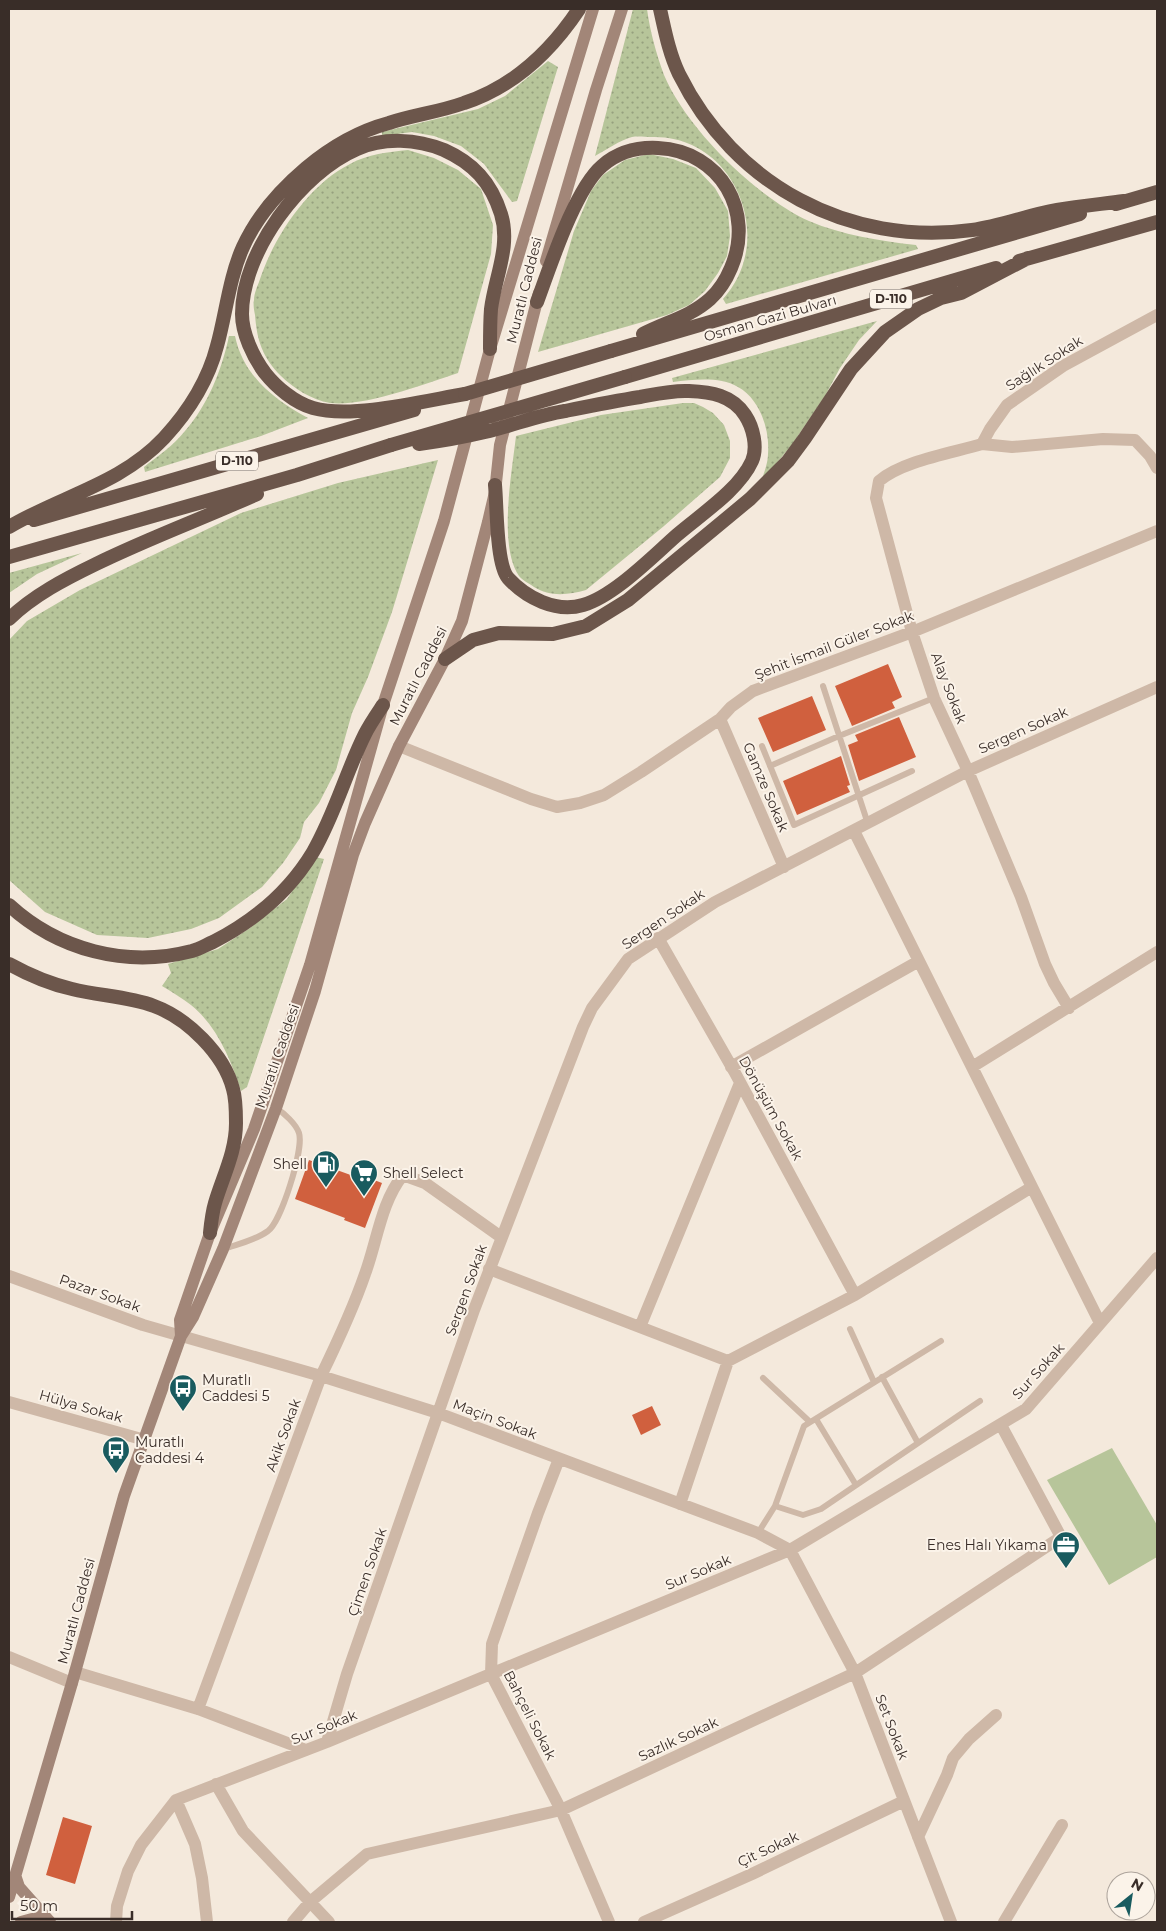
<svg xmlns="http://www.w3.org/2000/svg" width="1166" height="1931" viewBox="0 0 1166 1931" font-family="Montserrat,sans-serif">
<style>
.grass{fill:url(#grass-dots)}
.pitch{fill:#b7c59a}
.building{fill:#d0603e}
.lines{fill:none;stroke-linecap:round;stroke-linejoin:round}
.service{stroke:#ceb8a7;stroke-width:6}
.minor{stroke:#ceb8a7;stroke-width:12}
.secondary{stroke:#a28678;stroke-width:12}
.trunk{stroke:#6c564b;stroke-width:14}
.trunk-bridge{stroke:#6c564b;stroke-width:14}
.labels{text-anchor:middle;stroke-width:4;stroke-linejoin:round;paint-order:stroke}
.shield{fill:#fbf3e9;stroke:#736862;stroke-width:1}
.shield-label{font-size:12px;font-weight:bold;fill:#392d28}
.street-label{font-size:14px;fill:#392d28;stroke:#fbf3e9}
.poi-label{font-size:14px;fill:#392d28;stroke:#fbf3e9;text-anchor:start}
</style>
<defs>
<pattern id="grass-dots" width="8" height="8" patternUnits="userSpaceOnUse" patternTransform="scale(1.25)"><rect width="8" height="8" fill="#b7c59a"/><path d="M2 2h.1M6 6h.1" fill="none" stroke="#96a07e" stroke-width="1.8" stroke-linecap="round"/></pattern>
</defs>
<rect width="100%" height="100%" fill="#f4e9dc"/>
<!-- grass -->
<path class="grass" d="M633 9H647C650 31 656 53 664 75 686 128 756 197 809 221 842 235 880 241 916 245L918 249 726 304 723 299C778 238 734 134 651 137 645 137 638 136 632 137 620 140 606 150 595 156Z
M548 61 558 67 517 201 512 202 484 164 461 146 434 136 412 132 382 136V132L478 109 505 96Z
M408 150 434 158 458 170 481 189 493 225 491 254 458 373C425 384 364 407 330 403 312 400 293 388 281 376 262 357 257 340 255 315 254 310 253 304 254 300 254 294 257 287 259 282 273 238 308 185 350 164 368 154 388 152 408 150Z
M649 154 673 159 696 168 715 188 728 211 730 236 727 256 718 273 705 291 689 305 667 315 538 352 574 231 591 191 603 175 625 160Z
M877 321 859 340 840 368 825 396 791 446 762 480C764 472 768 463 768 454 770 430 760 399 738 387 719 376 693 380 673 382L672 378Z
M229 336H235C243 375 274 400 308 418L261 436 145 472 144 467C158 456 174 445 185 431 208 405 222 369 229 336Z
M683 403H694L703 407 713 413 724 425 730 441V458L720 477 664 526 586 590C568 595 550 597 534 587 530 584 522 580 519 576 498 545 512 472 516 436L601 415Z
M438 460 392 612 368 677 352 713 336 770 319 803 304 822 300 838 283 863 262 887 219 918 191 929 148 938 97 935 45 912 9 880V640L27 621 80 590 241 513 338 483Z
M82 553 37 574 9 593V573Z
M315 857 324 859 247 1087 241 1091C231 1060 217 1026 191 1005 182 998 172 992 162 986L171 973 168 964 218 949 250 928 287 899Z"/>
<!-- pitch -->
<path class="pitch" d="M1112 1448 1157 1525V1557L1109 1585 1047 1480Z"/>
<!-- building -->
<path class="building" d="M888 664 902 697 892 702 895 708 852 726 835 686Z
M812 696 826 730 773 752 758 718Z
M899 717 916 757 859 781 848 745 858 741 855 735Z
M841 756 850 785 847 786 850 792 797 815 783 781Z
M309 1160 359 1178 361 1175 382 1183 365 1228 344 1220 345 1218 295 1199Z
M652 1406 661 1425 641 1435 632 1415Z
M63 1817 92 1826 75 1884 46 1875Z"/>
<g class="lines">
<!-- service -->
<path class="service" d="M823 686 868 824
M762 746 794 825 912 771
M770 766 839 736 934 698
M224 1249C238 1244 256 1240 268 1231 281 1222 304 1149 299 1133 296 1124 284 1113 276 1108
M850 1329 874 1382
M882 1377 918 1443
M763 1378 810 1422
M816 1419 856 1485
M775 1506 803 1515 821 1509 980 1401
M758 1533 775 1506 804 1426 941 1341"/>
<!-- minor -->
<path class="minor" d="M982 444 1012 447 1103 439 1135 440 1150 456 1157 468
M720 719 784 867
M399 746 531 799 557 807 580 803 604 795 641 772 720 719 731 707 753 691 912 632 1157 531
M854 831 1100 1323
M658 938 734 1071 855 1295
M1069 1008 1054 983 1045 964 1021 897 968 771 934 698 912 632 876 498 879 481C902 461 952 453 982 444L990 429 1007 405 1063 366 1157 315
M731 1067 919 961
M972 1067 1157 952
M489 1269 728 1361 855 1295 1032 1187
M9 1276 143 1325 321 1376 438 1413 758 1533 790 1550 855 1673 951 1922
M640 1327 740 1083
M9 1402 145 1440
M559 1459 538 1513 492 1644 491 1674 561 1810 609 1922
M680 1504 728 1361
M9 1657 72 1683
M75 1672 198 1709 306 1750
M198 1709 321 1376C337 1343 353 1309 365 1274 377 1242 381 1202 403 1175L425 1183 501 1237
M327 1742 347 1674 474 1310 583 1027 592 1008 628 959 715 902 968 771 1157 687
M216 1784 243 1831 329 1922
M176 1800 195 1844 202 1878 207 1922
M918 1837 947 1775 953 1758 969 1739 996 1715
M116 1922 117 1906 128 1871 141 1845 176 1800 327 1742 790 1550 1026 1409 1157 1258
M293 1922 310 1902 367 1854 561 1810 855 1673 1061 1537 1001 1425
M644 1922 752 1874 904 1801
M1004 1922 1062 1825"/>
<!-- secondary -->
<path class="secondary" d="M546 261 596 90 622 9
M181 1336 180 1320 210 1233 254 1129 310 965 383 705 444 521 490 349 593 9
M15 1875 19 1887 50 1922
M9 1897 72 1683 124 1496 181 1336 193 1317 223 1249 276 1108 315 991 353 855 365 823 399 746 445 659 462 621 488 522 495 492 500 445 539 293
M21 1922 32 1919 47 1920"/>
<!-- trunk -->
<path class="trunk" d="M660 9C665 31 669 53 679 74 734 185 849 247 972 230 1001 226 1028 215 1057 210 1079 206 1102 204 1124 201
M1116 204 1157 192
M1019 261 1157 222
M537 302C550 267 575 189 602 166 618 152 638 147 658 148 721 151 755 212 731 268 726 280 720 290 710 299 690 317 666 322 643 334
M611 351 1080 214
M625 377 996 268
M465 394C424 401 352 419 313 408 295 403 276 387 265 373 253 357 242 333 242 314 242 252 301 173 357 149 384 137 417 139 444 150 473 163 491 182 501 214 511 246 495 277 491 309 490 322 490 336 490 349
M495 485C497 504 496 564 508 578 526 598 556 613 583 605 614 596 652 557 677 535 700 515 739 490 752 461 758 447 753 427 745 415 732 395 711 392 689 391 673 390 656 394 640 397 615 401 590 406 565 411
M34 520 414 410
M9 527C61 496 121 484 164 438 188 412 208 381 217 346 226 314 229 278 243 247 257 216 280 190 306 168 330 148 359 131 389 123 413 115 439 112 464 103 513 87 551 51 579 9
M9 557 297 475 391 445
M9 619C34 595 65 579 96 564 149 538 204 518 257 494
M445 659 473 640 499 633 553 634 586 626 628 600 750 499 788 461 805 438 851 369 885 332 918 309 941 298 961 293 1028 258
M9 905C58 950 126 968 192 951 199 949 206 945 213 942 254 921 289 892 313 852 335 814 346 772 365 734 370 724 377 714 383 705
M9 964C29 975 50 984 72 989 99 996 128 996 154 1006 187 1018 224 1054 233 1089 236 1099 236 1112 236 1123 236 1152 223 1176 215 1203 212 1213 211 1223 210 1233"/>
<!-- trunk-bridge -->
<path class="trunk-bridge" d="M465 394 611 351
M419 444C442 441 464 437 485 432 512 426 538 415 565 411
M391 445 625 377"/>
</g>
<!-- icons -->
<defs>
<g id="fuel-pin" transform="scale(1.4375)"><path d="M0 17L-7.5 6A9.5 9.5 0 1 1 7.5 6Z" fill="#195b5f" stroke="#fbf3e9"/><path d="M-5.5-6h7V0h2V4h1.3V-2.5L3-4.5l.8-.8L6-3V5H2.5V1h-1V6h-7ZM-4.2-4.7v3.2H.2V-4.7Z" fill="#fff"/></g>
<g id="supermarket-pin" transform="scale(1.4375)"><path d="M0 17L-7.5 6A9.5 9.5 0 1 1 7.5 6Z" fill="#195b5f" stroke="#fbf3e9"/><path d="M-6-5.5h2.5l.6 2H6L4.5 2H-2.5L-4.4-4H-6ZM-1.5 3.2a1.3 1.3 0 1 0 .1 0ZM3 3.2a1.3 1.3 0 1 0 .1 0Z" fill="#fff"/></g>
<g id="bus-pin" transform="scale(1.4375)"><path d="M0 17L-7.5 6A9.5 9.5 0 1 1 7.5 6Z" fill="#195b5f" stroke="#fbf3e9"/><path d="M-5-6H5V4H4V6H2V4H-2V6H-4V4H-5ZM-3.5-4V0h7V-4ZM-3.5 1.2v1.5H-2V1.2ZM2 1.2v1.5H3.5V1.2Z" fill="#fff"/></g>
<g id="office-pin" transform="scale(1.4375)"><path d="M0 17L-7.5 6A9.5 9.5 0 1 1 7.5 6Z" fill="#195b5f" stroke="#fbf3e9"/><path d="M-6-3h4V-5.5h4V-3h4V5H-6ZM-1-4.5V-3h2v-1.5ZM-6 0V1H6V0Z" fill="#fff"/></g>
</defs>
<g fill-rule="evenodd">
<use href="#fuel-pin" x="326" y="1164"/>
<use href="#supermarket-pin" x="364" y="1173"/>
<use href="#bus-pin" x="183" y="1388"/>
<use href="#bus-pin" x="116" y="1450"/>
<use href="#office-pin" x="1066" y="1545"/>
</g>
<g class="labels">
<!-- shield labels -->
<g class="shield">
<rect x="870" y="289.5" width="42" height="19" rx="4"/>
<rect x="216" y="451.5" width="42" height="19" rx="4"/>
</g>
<g class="shield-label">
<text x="891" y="303">D-110</text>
<text x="237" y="465">D-110</text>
</g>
<!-- street labels -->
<g class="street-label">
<text transform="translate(524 290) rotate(-76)" y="5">Muratlı Caddesi</text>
<text transform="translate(770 318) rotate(-16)" y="5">Osman Gazi Bulvarı</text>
<text transform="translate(1044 363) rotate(-33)" y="5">Sağlık Sokak</text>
<text transform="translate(834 645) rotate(-21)" y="5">Şehit İsmail Güler Sokak</text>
<text transform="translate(418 676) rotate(-63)" y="5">Muratlı Caddesi</text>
<text transform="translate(949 688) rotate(69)" y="5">Alay Sokak</text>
<text transform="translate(1023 730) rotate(-24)" y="5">Sergen Sokak</text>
<text transform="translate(766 787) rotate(67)" y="5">Gamze Sokak</text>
<text transform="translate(663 919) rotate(-34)" y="5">Sergen Sokak</text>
<text transform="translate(277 1056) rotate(-71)" y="5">Muratlı Caddesi</text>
<text transform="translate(771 1108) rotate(61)" y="5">Dönüşüm Sokak</text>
<text transform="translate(466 1290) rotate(-70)" y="5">Sergen Sokak</text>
<text transform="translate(100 1293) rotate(20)" y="5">Pazar Sokak</text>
<text transform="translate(1038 1371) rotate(-48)" y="5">Sur Sokak</text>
<text transform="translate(81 1406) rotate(16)" y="5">Hülya Sokak</text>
<text transform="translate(495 1419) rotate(21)" y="5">Maçin Sokak</text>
<text transform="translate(283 1435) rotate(-70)" y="5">Akik Sokak</text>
<text transform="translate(367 1572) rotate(-71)" y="5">Çimen Sokak</text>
<text transform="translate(698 1572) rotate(-23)" y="5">Sur Sokak</text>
<text transform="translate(76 1611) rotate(-75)" y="5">Muratlı Caddesi</text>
<text transform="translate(530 1715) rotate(63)" y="5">Bahçeli Sokak</text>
<text transform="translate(324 1727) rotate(-22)" y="5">Sur Sokak</text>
<text transform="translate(892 1727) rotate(69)" y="5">Set Sokak</text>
<text transform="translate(678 1739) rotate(-25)" y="5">Sazlık Sokak</text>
<text transform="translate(768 1849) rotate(-25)" y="5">Çit Sokak</text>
</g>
<!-- poi labels -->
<g class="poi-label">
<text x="307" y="1169" text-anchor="end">Shell</text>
<text x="383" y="1178">Shell Select</text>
<text x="202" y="1385">Muratlı<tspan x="202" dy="16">Caddesi 5</tspan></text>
<text x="135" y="1447">Muratlı<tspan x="135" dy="16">Caddesi 4</tspan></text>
<text x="1047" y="1550" text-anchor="end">Enes Halı Yıkama</text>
</g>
</g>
<!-- border -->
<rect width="1166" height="1931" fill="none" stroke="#392d28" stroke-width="20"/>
<!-- north arrow -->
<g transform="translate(1131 1896) rotate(30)"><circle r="24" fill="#fbf3e9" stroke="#ada49c"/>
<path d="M0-4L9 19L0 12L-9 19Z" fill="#195b5f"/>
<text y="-8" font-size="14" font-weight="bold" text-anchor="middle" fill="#392d28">N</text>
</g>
<!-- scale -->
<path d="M12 1911v8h120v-8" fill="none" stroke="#392d28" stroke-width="2.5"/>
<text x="20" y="1911" font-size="15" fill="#392d28" stroke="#fbf3e9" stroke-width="4" paint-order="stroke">50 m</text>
</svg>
